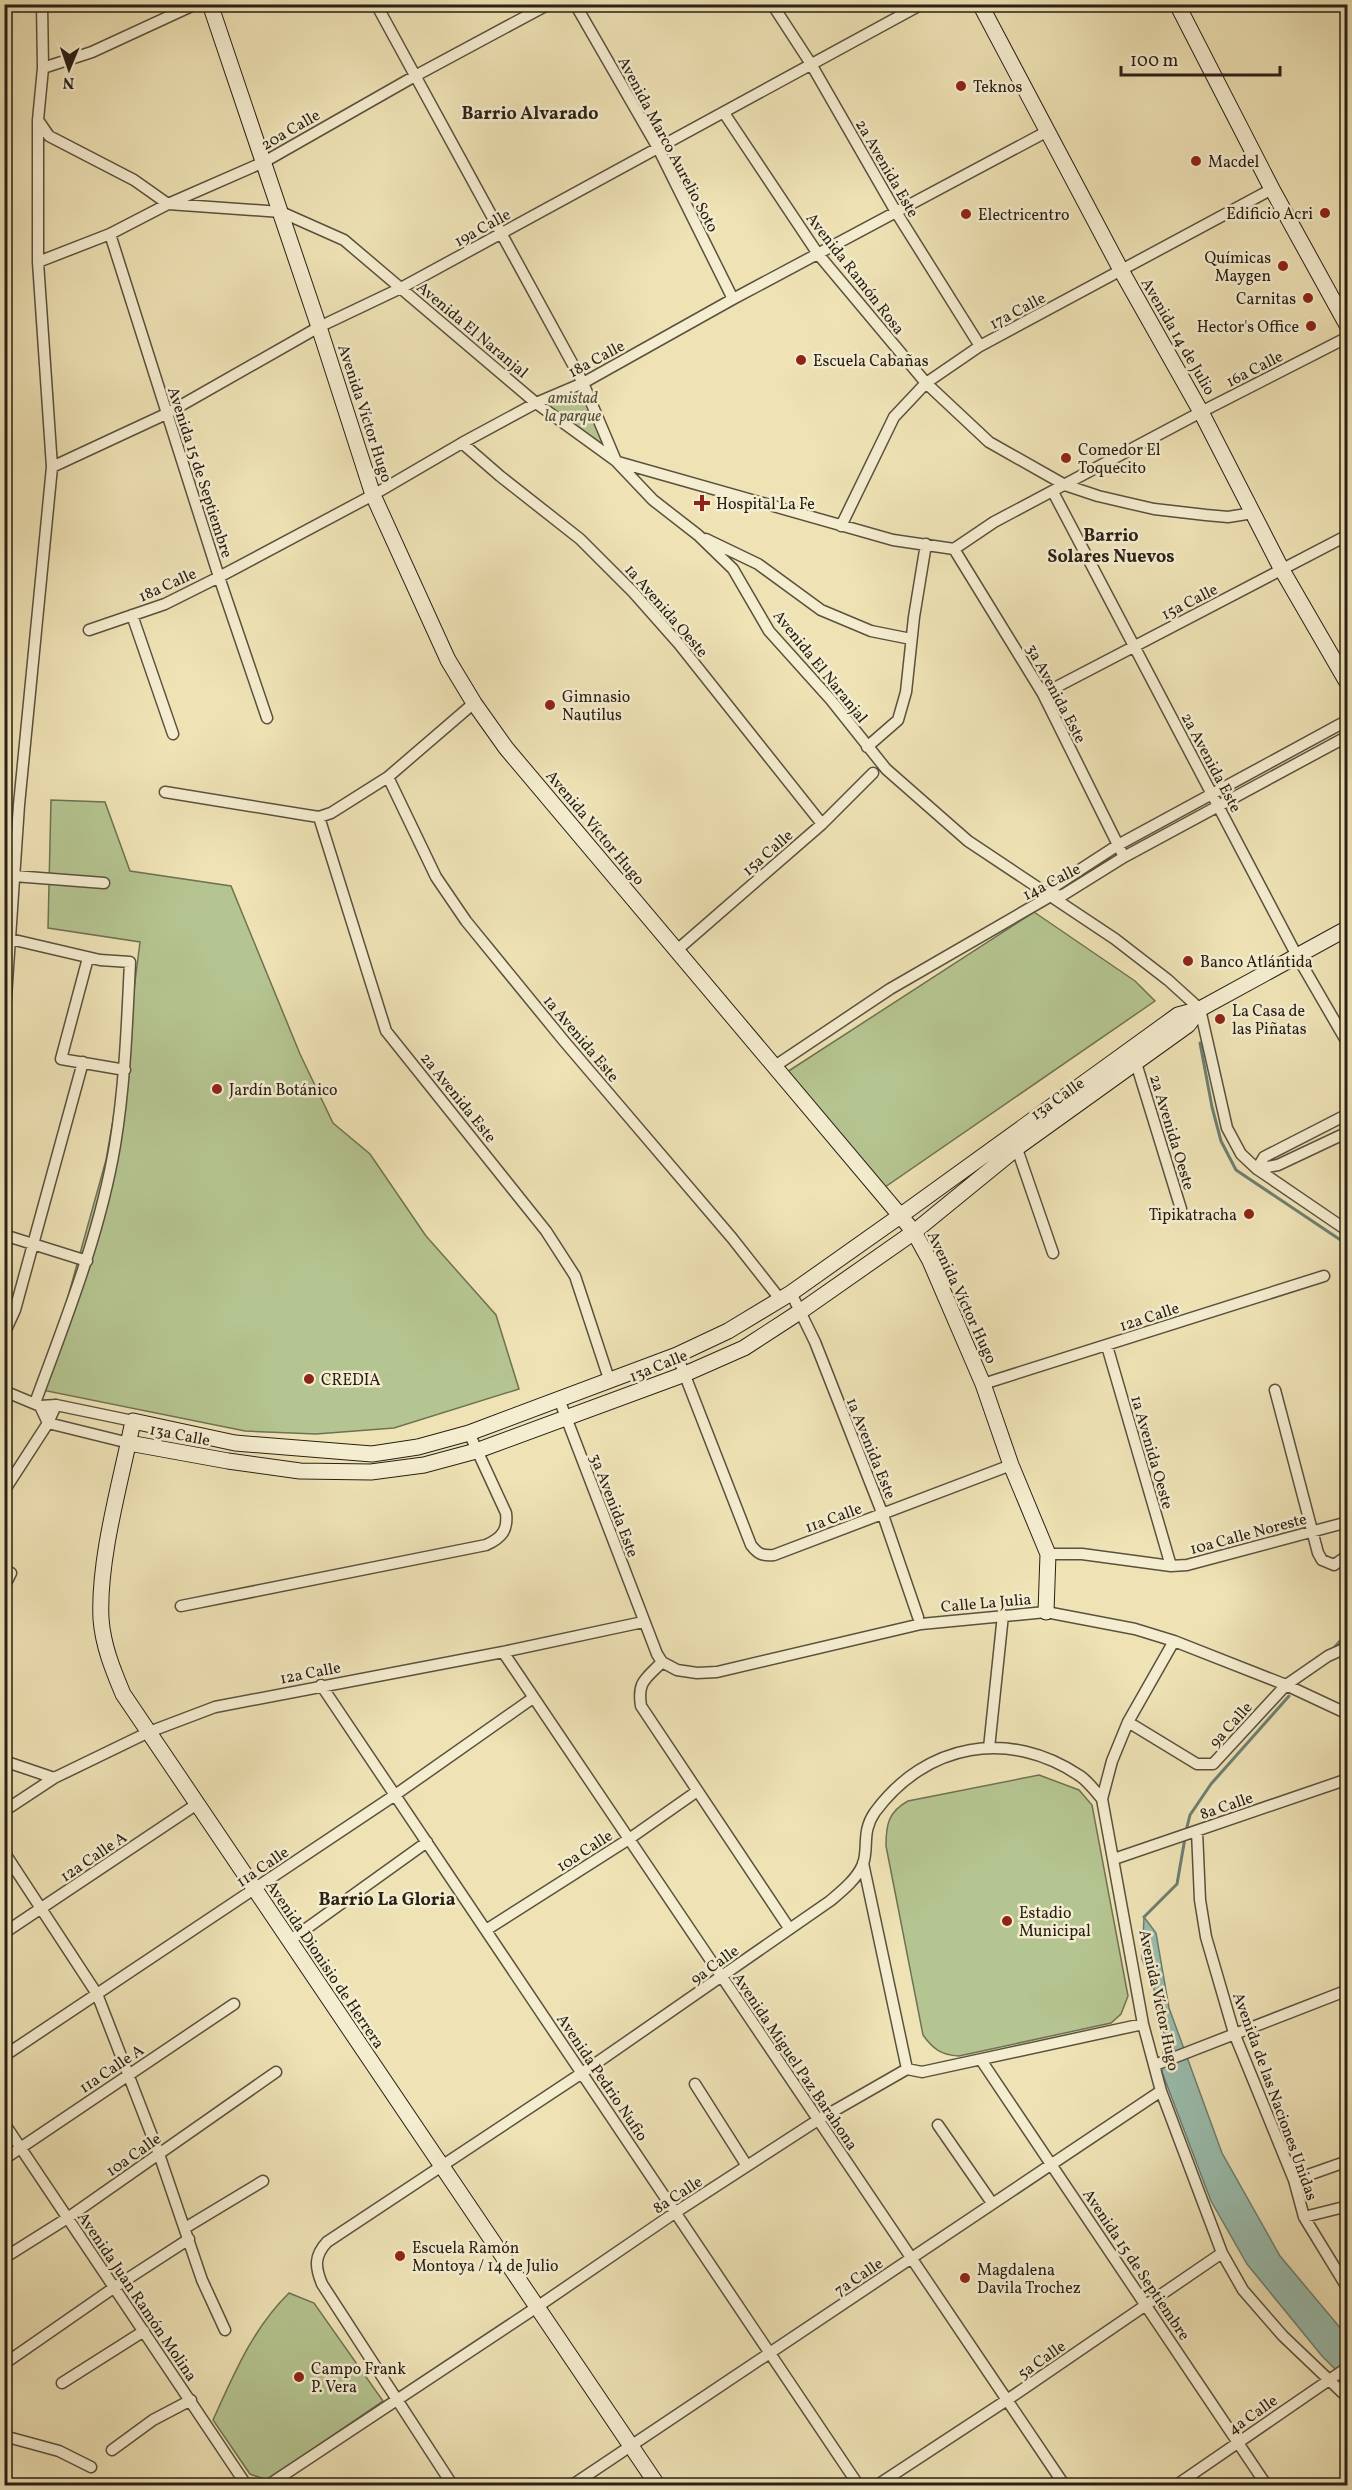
<svg xmlns="http://www.w3.org/2000/svg" width="1352" height="2490" viewBox="0 0 1352 2490" font-family="Vollkorn,serif">
<style>
.green{fill:#b5c591;stroke:#6e7254;stroke-width:1.5}
.water{fill:#9abeaf;stroke:#6c7f72;stroke-width:1.5}
.lines{fill:none;stroke-linecap:round;stroke-linejoin:round}
.stream{stroke:#6c7f72;stroke-width:3}
.street-casing{stroke:#5a513e;stroke-width:13}
.secondary-casing{stroke:#282016;stroke-width:17}
.street{stroke:#f5edd0;stroke-width:10}
.secondary{stroke:#f5edd0;stroke-width:15}
.poi-dot{fill:#8f2418;stroke:#f5edd0;stroke-width:2}
.labels{text-anchor:middle;stroke-width:5;stroke-linejoin:round;paint-order:stroke}
.poi-label{font-size:16px;fill:#282016;stroke:#f5edd0;text-anchor:start}
.street-label{font-size:16px;fill:#282016;stroke:#f5edd0}
.park-label{font-size:16px;font-style:italic;fill:#52523b;stroke:#f5edd0}
.neighbourhood-label{font-size:18px;font-weight:bold;fill:#282016;stroke:#f5edd0}
</style>
<rect width="100%" height="100%" fill="#efe3b6"/>
<filter id="stains"><feTurbulence type="fractalNoise" baseFrequency=".00333" numOctaves="4"/><feColorMatrix values="0 0 0 0 .2 0 0 0 0 .09 0 0 0 0 .02 0 0 0 .5 -.17"/></filter>
<radialGradient id="worn" r=".72"><stop offset=".6" stop-color="#630" stop-opacity="0"/><stop offset="1" stop-color="#630" stop-opacity=".3"/></radialGradient>
<!-- green -->
<path class="green" d="M583 383 607 450 536 403Z
M51 800 105 802 130 871 231 886 300 1054 333 1123 370 1154 426 1236 496 1315 519 1389 394 1428 316 1434 245 1431 42 1390 106 1160 129 1029 140 942 48 928Z
M1034 912 1135 981 1155 1001 885 1187 787 1072Z
M1039 1775 1079 1790 1092 1805 1128 1996 1121 2014 1111 2023 959 2056C941 2055 933 2049 923 2035L886 1846C886 1825 888 1812 908 1801Z
M289 2293 314 2303 383 2401 267 2480 250 2474 213 2420C234 2374 253 2328 289 2293Z"/>
<!-- water -->
<path class="water" d="M1144 1917 1156 1933 1169 2008 1222 2153 1280 2256 1347 2336V2381L1322 2356 1247 2264 1211 2201 1162 2072 1164 2028 1154 1989 1142 1959Z"/>
<g class="lines">
<!-- stream -->
<path class="stream" d="M1200 1043 1212 1107 1221 1141 1236 1170 1348 1245
M1333 1649 1348 1632
M1186 1831 1190 1815 1211 1784 1289 1696
M1144 1917 1177 1884 1185 1838"/>
<!-- street casing -->
<g class="street-casing">
<path id="street" d="M376 4 583 383 616 461
M575 4 658 148 733 299
M772 4 811 64 896 212 980 346
M43 68 92 52 196 4
M724 113 818 254 926 383 989 442 1065 485 1098 496 1154 509 1206 515 1228 517 1253 513
M38 120 49 136 134 180 168 204 281 212 344 240 536 403 616 461 653 500 698 535 733 569 769 631 831 700 886 769 968 841 1115 939 1168 980 1200 1009 1227 1128 1241 1154 1257 1169 1348 1231
M110 234 219 577 267 718
M38 262 110 234 168 204 264 162 415 76 549 4
M462 443 500 476 580 539 633 592 679 644 822 824
M618 462 893 540 954 549
M52 467 166 414 319 327 401 288 922 4
M1053 492 1297 956 1348 1044
M841 526 894 417 926 383 980 346 1272 189
M706 539 758 564 821 610 871 631 911 639
M954 549 994 522 1201 412 1348 337
M954 549 1043 694 1124 857
M132 615 173 734
M89 630 165 604 219 577 373 495 462 443 536 403 583 383 733 299 1046 132
M1043 694 1348 535
M867 747 898 720 906 692 914 617 926 544
M388 777 436 877 466 921 564 1041 732 1238 780 1299
M165 792 306 815 319 817 331 813 388 777 474 703
M319 817 386 1031 546 1231 575 1276 609 1379
M14 876 104 883
M1049 897 1055 886 1118 845 1348 720
M10 939 100 960 130 962C127 1024 125 1084 115 1145 100 1234 66 1319 35 1403
M677 950 822 824 873 773
M88 958 61 1059 125 1070
M4 1027 19 805 52 467 38 262V120L43 68 42 4
M1133 1059 1136 1063 1181 1209
M775 1066 890 989 1049 897 1063 895 1124 857 1348 736
M1015 1143 1053 1253
M1257 1169 1264 1157 1348 1114
M1257 1169 1278 1165 1348 1132
M4 1235 87 1261
M791 1293 815 1342 883 1515 918 1617
M4 1334 15 1310 83 1062
M1107 1346 1171 1566
M677 1355 751 1545C758 1554 762 1556 774 1555L1011 1465
M983 1384 1324 1276
M1275 1390 1318 1553 1322 1560 1334 1565 1348 1555
M4 1391 40 1406 56 1405 133 1421
M559 1399 657 1654 662 1662 677 1670 697 1673 717 1672 921 1624 1046 1612 1135 1629 1174 1641 1286 1685 1348 1714
M40 1406 48 1423 129 1443
M4 1491 48 1423 56 1405
M1048 1554H1082L1171 1566 1187 1565 1348 1522
M4 1587 11 1573
M181 1606 486 1545C502 1538 508 1530 506 1513L469 1433
M1174 1641 1128 1722 1112 1761 1102 1799 1143 2024 1161 2091 1222 2253 1243 2290 1283 2336 1348 2398
M503 1652 1065 2486
M662 1662C646 1679 637 1681 641 1706L789 1928
M321 1685 859 2486
M1128 1722 1197 1764H1213L1286 1685 1328 1656 1348 1647
M989 1748 1003 1615
M4 1761 54 1778
M4 1811 54 1778 149 1732 215 1707 503 1652 643 1622
M1197 1831 1200 1900 1206 1937 1234 2033 1294 2180 1304 2217 1348 2289
M4 1852 97 1994 159 2154 202 2280 225 2330
M1114 1859 1348 1779
M863 1863 907 2069
M486 1930 629 1839 696 1792
M4 1933 197 1804
M289 1941 427 1842
M4 2056 395 1795 533 1698
M981 2060 1267 2486
M1155 2065 1348 1990
M695 2084 747 2166
M4 2123 247 2486
M938 2125 992 2203
M4 2159 234 2004
M1294 2180 1348 2161
M1304 2217 1348 2206
M185 2228 263 2181
M4 2258 66 2219 276 2072
M4 2364 115 2287 189 2239
M62 2383 144 2331
M4 2436 59 2451 91 2467
M112 2450 153 2420 191 2400
M267 2486 537 2307 676 2212 818 2120 907 2069 922 2072 1143 2024
M453 2486 322 2284C315 2267 314 2256 327 2242L582 2073 830 1901C842 1891 857 1879 863 1864 869 1847 861 1832 875 1812 926 1743 1009 1728 1080 1776 1089 1782 1095 1791 1102 1799
M571 2486 1161 2091
M876 2486 1007 2400 1222 2253
M1175 2486 1348 2367"/>
</g>
<!-- secondary casing -->
<g class="secondary-casing">
<path id="secondary" d="M210 4 319 327 373 495 448 660 474 703 506 748 914 1232 930 1261 983 1384 1011 1465 1048 1554 1046 1612
M980 4 1122 272 1201 412 1282 570 1348 684
M1177 4 1272 189 1348 327
M129 1443 228 1461 300 1471 371 1472 424 1465 476 1451 685 1374 744 1348 801 1311 914 1232 1018 1147 1188 1025 1200 1009
M658 2486 123 1694C113 1670 103 1646 101 1619 98 1559 121 1481 133 1421L235 1443 372 1454 418 1447 469 1433 677 1355 728 1331 791 1293 900 1216 1178 1015 1200 1009 1348 928"/>
</g>
<!-- street -->
<use href="#street" class="street"/>
<!-- secondary -->
<use href="#secondary" class="secondary"/>
</g>
<!-- markers -->
<g class="poi-dot">
<circle cx="961" cy="86" r="6"/>
<circle cx="1196" cy="161" r="6"/>
<circle cx="1325" cy="213" r="6"/>
<circle cx="966" cy="214" r="6"/>
<circle cx="1283" cy="266" r="6"/>
<circle cx="1308" cy="298" r="6"/>
<circle cx="1311" cy="326" r="6"/>
<circle cx="801" cy="360" r="6"/>
<circle cx="1066" cy="458" r="6"/>
<path d="M699 494h6v6h6v6h-6v6h-6v-6h-6v-6h6z"/>
<circle cx="550" cy="705" r="6"/>
<circle cx="1188" cy="961" r="6"/>
<circle cx="1220" cy="1019" r="6"/>
<circle cx="217" cy="1089" r="6"/>
<circle cx="1249" cy="1214" r="6"/>
<circle cx="309" cy="1379" r="6"/>
<circle cx="1007" cy="1921" r="6"/>
<circle cx="400" cy="2256" r="6"/>
<circle cx="965" cy="2278" r="6"/>
<circle cx="299" cy="2377" r="6"/>
</g>
<g class="labels">
<!-- poi labels -->
<g class="poi-label">
<text x="973" y="92">Teknos</text>
<text x="1208" y="167">Macdel</text>
<text x="1313" y="219" text-anchor="end">Edificio Acri</text>
<text x="978" y="220">Electricentro</text>
<text x="1271" y="263" text-anchor="end">Químicas<tspan x="1271" dy="18">Maygen</tspan></text>
<text x="1296" y="304" text-anchor="end">Carnitas</text>
<text x="1299" y="332" text-anchor="end">Hector's Office</text>
<text x="813" y="366">Escuela Cabañas</text>
<text x="1078" y="455">Comedor El<tspan x="1078" dy="18">Toquecito</tspan></text>
<text x="716" y="509">Hospital La Fe</text>
<text x="562" y="702">Gimnasio<tspan x="562" dy="18">Nautilus</tspan></text>
<text x="1200" y="967">Banco Atlántida</text>
<text x="1232" y="1016">La Casa de<tspan x="1232" dy="18">las Piñatas</tspan></text>
<text x="229" y="1095">Jardín Botánico</text>
<text x="1237" y="1220" text-anchor="end">Tipikatracha</text>
<text x="321" y="1385">CREDIA</text>
<text x="1019" y="1918">Estadio<tspan x="1019" dy="18">Municipal</tspan></text>
<text x="412" y="2253">Escuela Ramón<tspan x="412" dy="18">Montoya / 14 de Julio</tspan></text>
<text x="977" y="2275">Magdalena<tspan x="977" dy="18">Davila Trochez</tspan></text>
<text x="311" y="2374">Campo Frank<tspan x="311" dy="18">P. Vera</tspan></text>
</g>
<!-- street labels -->
<g class="street-label">
<text transform="translate(290 129) rotate(-30)" y="6">20a Calle</text>
<text transform="translate(669 144) rotate(62)" y="6">Avenida Marco Aurelio Soto</text>
<text transform="translate(888 168) rotate(60)" y="6">2a Avenida Este</text>
<text transform="translate(482 227) rotate(-29)" y="6">19a Calle</text>
<text transform="translate(856 273) rotate(52)" y="6">Avenida Ramón Rosa</text>
<text transform="translate(1017 310) rotate(-28)" y="6">17a Calle</text>
<text transform="translate(473 329) rotate(40)" y="6">Avenida El Naranjal</text>
<text transform="translate(1179 336) rotate(60)" y="6">Avenida 14 de Julio</text>
<text transform="translate(596 358) rotate(-28)" y="6">18a Calle</text>
<text transform="translate(1254 368) rotate(-27)" y="6">16a Calle</text>
<text transform="translate(366 413) rotate(72)" y="6">Avenida Víctor Hugo</text>
<text transform="translate(201 472) rotate(72)" y="6">Avenida 15 de Septiembre</text>
<text transform="translate(167 584) rotate(-24)" y="6">18a Calle</text>
<text transform="translate(1189 601) rotate(-27)" y="6">15a Calle</text>
<text transform="translate(667 610) rotate(49)" y="6">1a Avenida Oeste</text>
<text transform="translate(821 666) rotate(51)" y="6">Avenida El Naranjal</text>
<text transform="translate(1057 693) rotate(62)" y="6">3a Avenida Este</text>
<text transform="translate(1212 762) rotate(62)" y="6">2a Avenida Este</text>
<text transform="translate(596 827) rotate(50)" y="6">Avenida Víctor Hugo</text>
<text transform="translate(767 852) rotate(-41)" y="6">15a Calle</text>
<text transform="translate(1051 881) rotate(-27)" y="6">14a Calle</text>
<text transform="translate(582 1038) rotate(50)" y="6">1a Avenida Este</text>
<text transform="translate(459 1097) rotate(51)" y="6">2a Avenida Este</text>
<text transform="translate(1057 1098) rotate(-35)" y="6">13a Calle</text>
<text transform="translate(1173 1132) rotate(73)" y="6">2a Avenida Oeste</text>
<text transform="translate(963 1297) rotate(65)" y="6">Avenida Víctor Hugo</text>
<text transform="translate(1149 1316) rotate(-18)" y="6">12a Calle</text>
<text transform="translate(658 1365) rotate(-22)" y="6">13a Calle</text>
<text transform="translate(180 1434) rotate(11)" y="6">13a Calle</text>
<text transform="translate(872 1448) rotate(68)" y="6">1a Avenida Este</text>
<text transform="translate(1153 1452) rotate(74)" y="6">1a Avenida Oeste</text>
<text transform="translate(615 1505) rotate(69)" y="6">3a Avenida Este</text>
<text transform="translate(833 1517) rotate(-20)" y="6">11a Calle</text>
<text transform="translate(1248 1533) rotate(-15)" y="6">10a Calle Noreste</text>
<text transform="translate(986 1602) rotate(-5)" y="6">Calle La Julia</text>
<text transform="translate(310 1672) rotate(-11)" y="6">12a Calle</text>
<text transform="translate(1230 1724) rotate(-48)" y="6">9a Calle</text>
<text transform="translate(1226 1805) rotate(-19)" y="6">8a Calle</text>
<text transform="translate(584 1850) rotate(-33)" y="6">10a Calle</text>
<text transform="translate(93 1856) rotate(-34)" y="6">12a Calle A</text>
<text transform="translate(262 1866) rotate(-34)" y="6">11a Calle</text>
<text transform="translate(326 1964) rotate(56)" y="6">Avenida Dionisio de Herrera</text>
<text transform="translate(714 1964) rotate(-36)" y="6">9a Calle</text>
<text transform="translate(1160 2000) rotate(78)" y="6">Avenida Víctor Hugo</text>
<text transform="translate(796 2061) rotate(56)" y="6">Avenida Miguel Paz Barahona</text>
<text transform="translate(111 2068) rotate(-34)" y="6">11a Calle A</text>
<text transform="translate(603 2077) rotate(56)" y="6">Avenida Pedrio Nufio</text>
<text transform="translate(1276 2096) rotate(70)" y="6">Avenida de las Naciones Unidas</text>
<text transform="translate(133 2154) rotate(-35)" y="6">10a Calle</text>
<text transform="translate(677 2194) rotate(-33)" y="6">8a Calle</text>
<text transform="translate(1137 2264) rotate(56)" y="6">Avenida 15 de Septiembre</text>
<text transform="translate(858 2276) rotate(-34)" y="6">7a Calle</text>
<text transform="translate(138 2296) rotate(56)" y="6">Avenida Juan Ramón Molina</text>
<text transform="translate(1041 2359) rotate(-35)" y="6">5a Calle</text>
<text transform="translate(1252 2414) rotate(-35)" y="6">4a Calle</text>
</g>
<!-- park labels -->
<g class="park-label">
<text x="573" y="403">amistad<tspan x="573" dy="18">la parque</tspan></text>
</g>
<!-- neighbourhood labels -->
<g class="neighbourhood-label">
<text x="530" y="119">Barrio Alvarado</text>
<text x="1111" y="541">Barrio<tspan x="1111" dy="21">Solares Nuevos</tspan></text>
<text x="387" y="1905">Barrio La Gloria</text>
</g>
</g>
<!-- margin -->
<rect width="1352" height="2490" fill="none" stroke="#efe3b6" stroke-width="24"/>
<rect x="6" y="6" width="1340" height="2478" fill="none" stroke="#282016" stroke-width="3"/>
<rect x="12" y="12" width="1328" height="2466" fill="none" stroke="#282016" stroke-width="1.5"/>
<!-- north arrow -->
<g transform="translate(69 69) rotate(182)" stroke="#f5edd0" stroke-width="4.5" paint-order="stroke">
<path d="M0-4.5L10 22L0 15L-10 22Z" fill="#282016"/>
<text y="-9" font-size="16" font-weight="bold" text-anchor="middle" fill="#282016">N</text>
</g>
<!-- scale -->
<path d="M1121 66v9h159v-9" fill="none" stroke="#282016" stroke-width="3"/>
<text x="1130" y="66" font-size="18" fill="#282016" stroke="#f5edd0" stroke-width="4.5" paint-order="stroke">100 m</text>
<rect width="100%" height="100%" filter="url(#stains)"/>
<rect width="100%" height="100%" fill="url(#worn)"/>
</svg>
